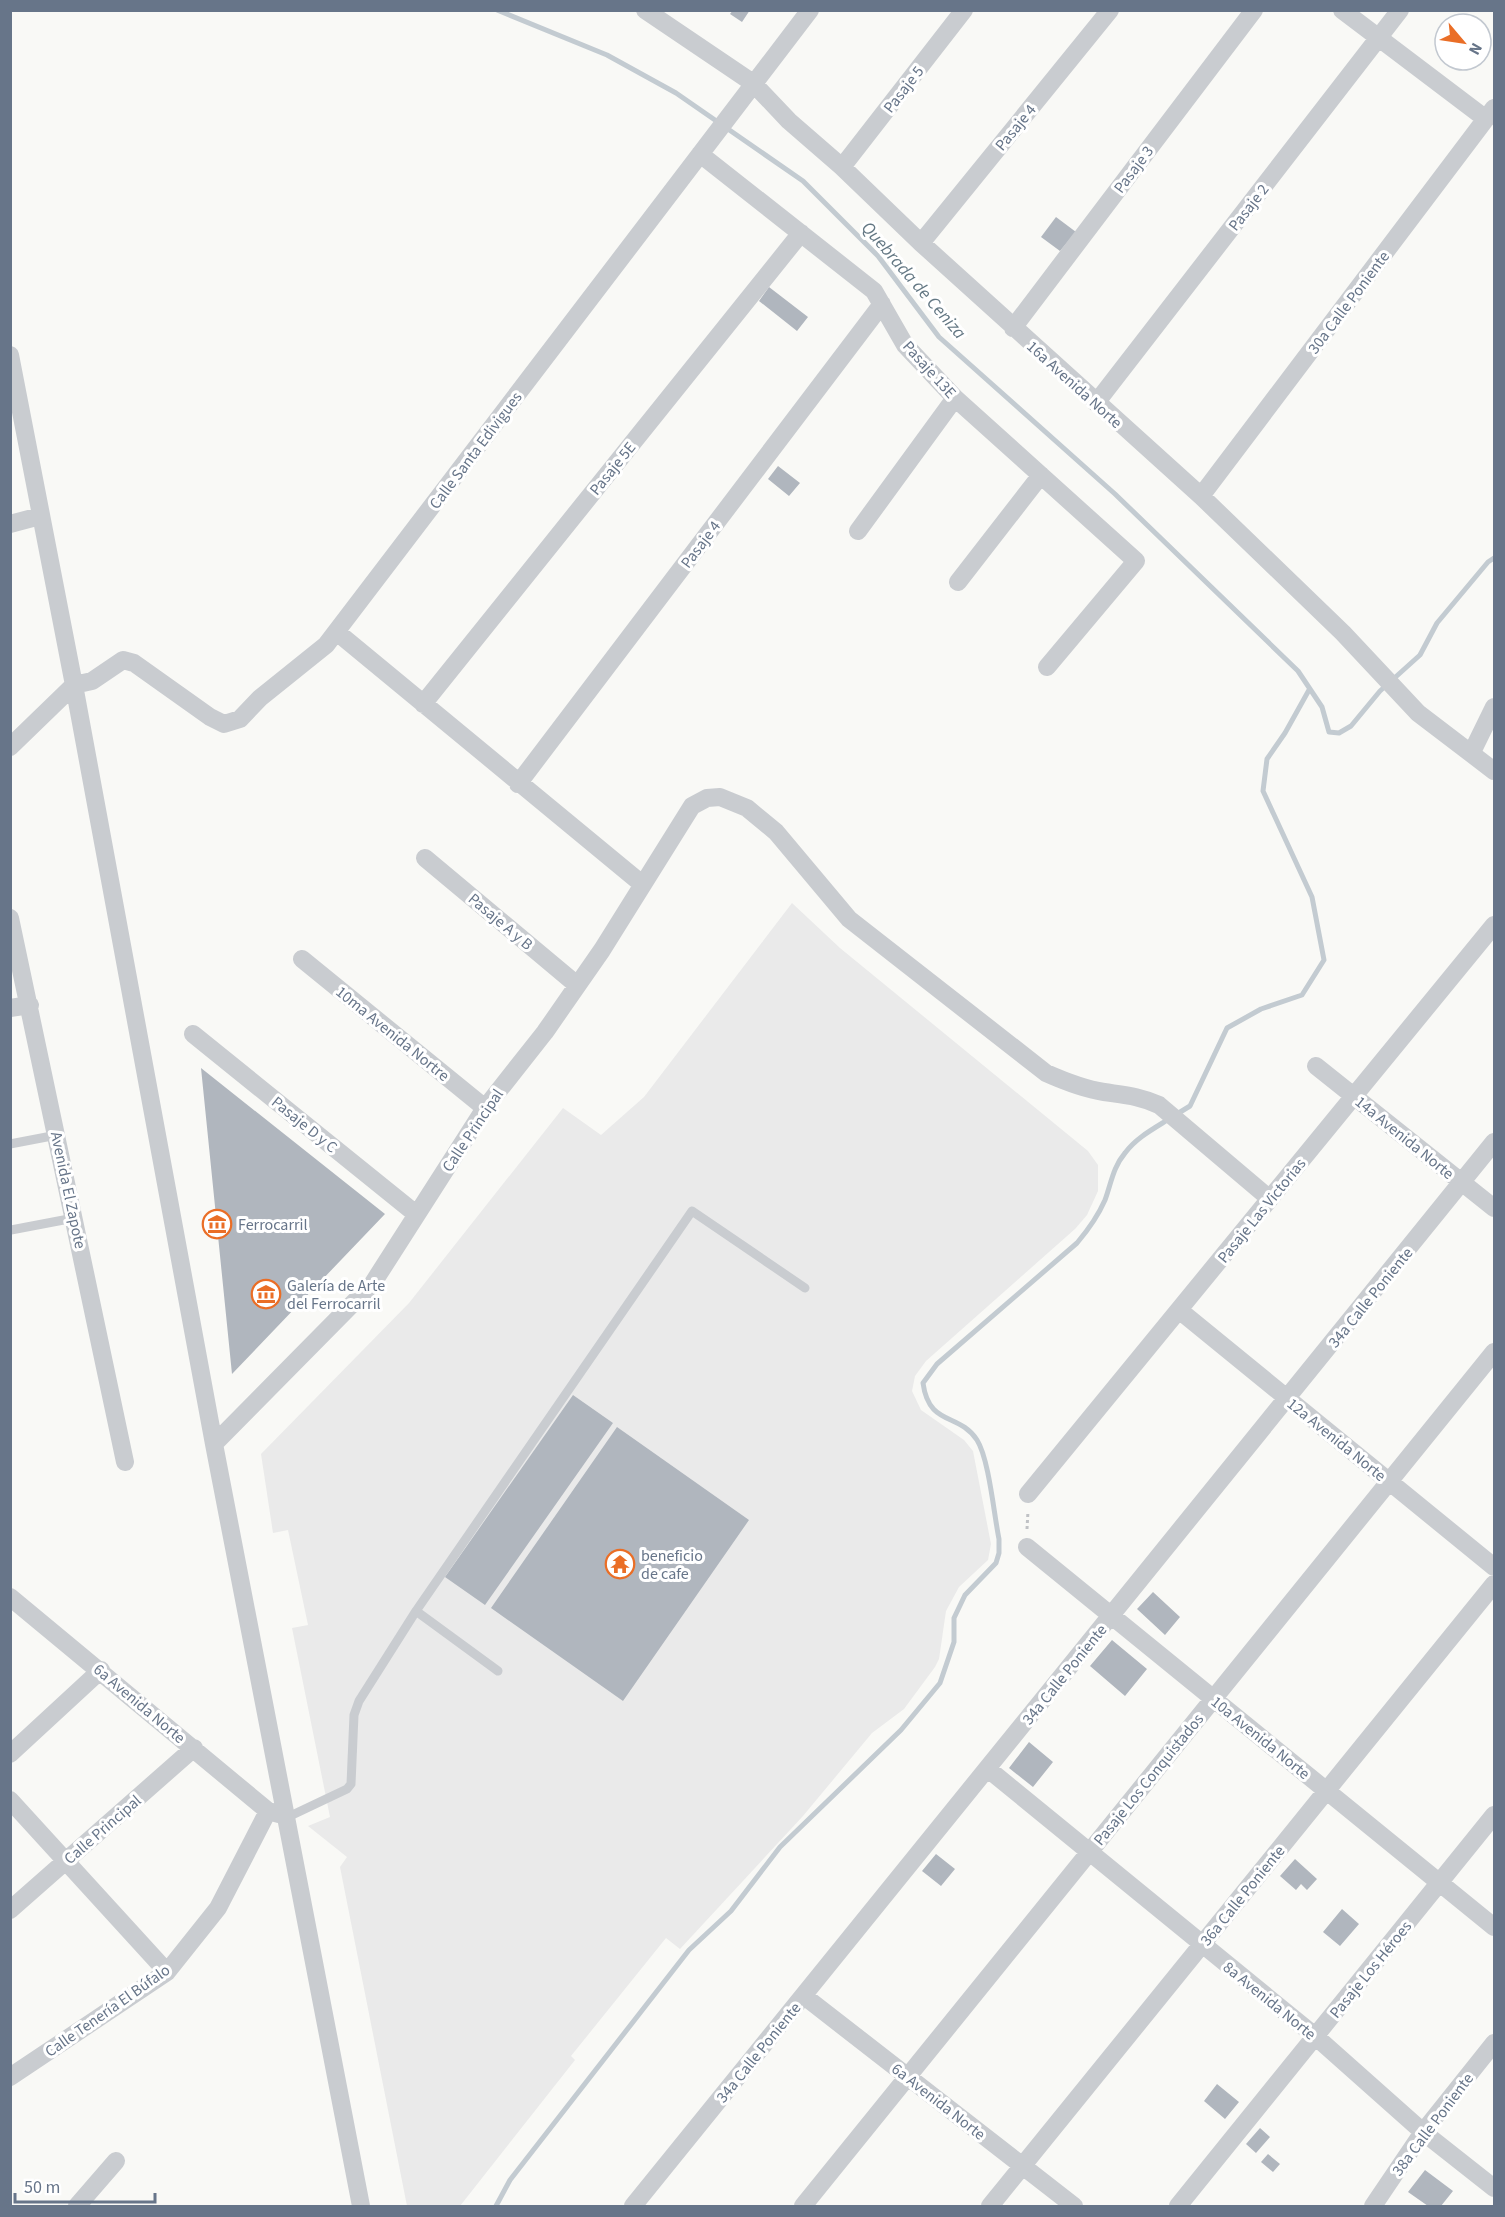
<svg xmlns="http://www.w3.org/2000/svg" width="1505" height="2217" viewBox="0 0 1505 2217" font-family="'Source Sans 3',sans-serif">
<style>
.built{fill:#eaeaea}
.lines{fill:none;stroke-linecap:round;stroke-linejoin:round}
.stream{stroke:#c3cbd1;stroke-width:5}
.building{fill:#b0b6be}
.path{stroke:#c0c2c5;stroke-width:3;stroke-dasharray:3 3;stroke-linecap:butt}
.service{stroke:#c9ccd0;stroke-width:9}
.minor{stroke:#c9ccd0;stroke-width:18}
.labels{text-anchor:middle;stroke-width:6;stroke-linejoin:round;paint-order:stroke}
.street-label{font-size:16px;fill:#677589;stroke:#fff}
.poi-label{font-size:16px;fill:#677589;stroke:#fff;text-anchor:start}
.water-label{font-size:18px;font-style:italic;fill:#637783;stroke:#fff}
</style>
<rect width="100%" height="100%" fill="#f9f9f6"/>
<!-- built -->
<path class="built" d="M792 903 840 948 1088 1151 1098 1165V1191L1087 1215 1075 1229 926 1361 915 1376 912 1391 921 1410 964 1440 973 1451 991 1544 988 1560 959 1587 946 1611 939 1659 935 1667 904 1709 872 1733 803 1816 680 1949 666 1938 571 2056 575 2060 460 2206H407L340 1867 347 1857 308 1826 330 1817 292 1628 308 1625 288 1530 273 1533 261 1454 409 1303 563 1108 601 1135 644 1097Z"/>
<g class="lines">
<!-- stream -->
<path class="stream" d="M497 10 607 55 676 93 803 181 878 256 939 337 1115 494 1298 671 1322 707 1329 732 1339 733 1351 726 1380 691 1420 655 1437 623 1488 562 1494 558
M1177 1114 1190 1106 1227 1028 1261 1009 1302 995 1324 960 1312 897 1263 791 1267 759 1285 733 1309 690
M496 2206 510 2180 689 1950 731 1911 780 1847 901 1730 940 1683 954 1642V1618L965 1595 996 1563 999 1553V1539C994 1515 989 1459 977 1440 959 1412 929 1427 923 1383L937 1364 1077 1243C1088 1230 1098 1216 1105 1200 1111 1184 1113 1167 1125 1153 1136 1138 1153 1129 1169 1119"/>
</g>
<!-- building -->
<path class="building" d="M733 10H750L742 22 730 14Z
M1056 217 1076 232 1060 251 1041 237Z
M769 287 808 317 797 331 759 301Z
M778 466 800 483 789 496 768 479Z
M201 1068 385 1214 232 1374Z
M573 1395 613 1423 485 1605 445 1577Z
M617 1427 749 1520 623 1701 491 1608Z
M1153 1592 1180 1617 1165 1635 1137 1609Z
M1112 1640 1147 1669 1125 1696 1090 1666Z
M1029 1742 1053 1762 1033 1787 1009 1768Z
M936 1854 955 1869 941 1886 922 1871Z
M1295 1859 1317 1879 1307 1890 1301 1884 1296 1890 1280 1876Z
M1342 1909 1359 1924 1340 1946 1323 1932Z
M1217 2084 1239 2102 1225 2119 1204 2101Z
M1260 2128 1270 2137 1256 2153 1246 2144Z
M1268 2154 1280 2164 1273 2172 1261 2162Z
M1425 2170 1453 2191 1441 2206H1428L1408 2192Z"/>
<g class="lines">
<!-- path -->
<path class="path" d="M1027 1529 1028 1511"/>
<!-- service -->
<path class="service" d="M10 1144 57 1135
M11 1230 74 1218
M416 1611 498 1671
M288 1817 347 1789 351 1784 354 1715 359 1701 416 1611 692 1211 805 1288"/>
<!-- minor -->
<path class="minor" d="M645 10 753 83 789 121 842 167 921 243 1201 496 1343 633 1418 713 1494 771
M1342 10 1486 119
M700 154 874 291 905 345 955 398 1136 561 1047 667
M842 167 964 10
M921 243 1110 10
M1013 328 1254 10
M10 355 74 685 214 1444 361 2206
M1096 403 1400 10
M1201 496 1494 108
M10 524 40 516
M858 531 955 398
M958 582 1041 475
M338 633 642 884
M423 704 801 233
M10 747 74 685 92 681 123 660 134 663 210 717 224 724 240 719 260 698 326 645 810 10
M1472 752 1494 707
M518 784 882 304
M425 858 577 985
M10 918 125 1462
M302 959 485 1108
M10 1008 30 1005
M193 1034 416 1214
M1316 1066 1494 1208
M1179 1310 1494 1567
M214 1444 373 1283 485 1108 545 1032 602 950 692 806 707 798 720 797 747 808 776 832 849 919 1046 1073C1064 1081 1084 1089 1104 1092 1124 1095 1140 1096 1159 1105L1270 1199
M1028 1494 1494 925
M1027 1547 1494 1927
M10 1597 268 1811 279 1814
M10 1754 101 1670
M988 1769 1315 2036 1423 2132 1494 2188
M10 1800 167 1972
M10 1910 194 1748
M804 1996 1074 2206
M10 2077 167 1972 218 1908 268 1811
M77 2206 116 2161
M633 2206 1494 1142
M803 2206 1494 1352
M990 2206 1494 1584
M1178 2206 1494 1815
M1373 2206 1423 2132 1494 2043"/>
</g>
<!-- icons -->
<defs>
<g id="museum-ring" transform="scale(1.5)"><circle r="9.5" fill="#fff" stroke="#ea6e26" stroke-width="1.5"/><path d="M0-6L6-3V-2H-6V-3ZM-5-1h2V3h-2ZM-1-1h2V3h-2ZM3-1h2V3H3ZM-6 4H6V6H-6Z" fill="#ea6e26"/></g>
<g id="temple-ring" transform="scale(1.5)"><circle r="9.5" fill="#fff" stroke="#ea6e26" stroke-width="1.5"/><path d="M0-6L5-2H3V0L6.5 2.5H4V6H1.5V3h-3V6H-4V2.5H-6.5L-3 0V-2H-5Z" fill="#ea6e26"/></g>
</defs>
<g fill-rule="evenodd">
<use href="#museum-ring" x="217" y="1224"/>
<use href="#museum-ring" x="266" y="1294"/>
<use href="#temple-ring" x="620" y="1564"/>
</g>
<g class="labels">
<!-- street labels -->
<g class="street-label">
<text transform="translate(903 89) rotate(-52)" y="6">Pasaje 5</text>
<text transform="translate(1015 127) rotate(-51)" y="6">Pasaje 4</text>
<text transform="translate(1133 169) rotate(-53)" y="6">Pasaje 3</text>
<text transform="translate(1248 207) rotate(-52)" y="6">Pasaje 2</text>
<text transform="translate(1348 302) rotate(-53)" y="6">30a Calle Poniente</text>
<text transform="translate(930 369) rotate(48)" y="6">Pasaje 13E</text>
<text transform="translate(1075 384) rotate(42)" y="6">16a Avenida Norte</text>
<text transform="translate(475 450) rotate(-53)" y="6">Calle Santa Edivigues</text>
<text transform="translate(612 468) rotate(-51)" y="6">Pasaje 5E</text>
<text transform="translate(700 544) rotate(-53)" y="6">Pasaje 4</text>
<text transform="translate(501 921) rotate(40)" y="6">Pasaje A y B</text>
<text transform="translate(393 1033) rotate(39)" y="6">10ma Avenida Nortre</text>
<text transform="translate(305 1124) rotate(39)" y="6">Pasaje D y C</text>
<text transform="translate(472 1130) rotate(-56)" y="6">Calle Principal</text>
<text transform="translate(1405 1137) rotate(39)" y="6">14a Avenida Norte</text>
<text transform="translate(69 1190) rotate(78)" y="6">Avenida El Zapote</text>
<text transform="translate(1261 1210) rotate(-51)" y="6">Pasaje Las Victorias</text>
<text transform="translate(1370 1297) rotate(-51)" y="6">34a Calle Poniente</text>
<text transform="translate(1337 1439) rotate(39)" y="6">12a Avenida Norte</text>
<text transform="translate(1064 1674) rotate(-51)" y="6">34a Calle Poniente</text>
<text transform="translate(140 1703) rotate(40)" y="6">6a Avenida Norte</text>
<text transform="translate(1261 1737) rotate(39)" y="6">10a Avenida Norte</text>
<text transform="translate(1148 1779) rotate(-51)" y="6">Pasaje Los Conquistados</text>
<text transform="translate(102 1829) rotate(-41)" y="6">Calle Principal</text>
<text transform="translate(1242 1895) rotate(-51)" y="6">36a Calle Poniente</text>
<text transform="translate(1370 1969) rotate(-51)" y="6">Pasaje Los Héroes</text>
<text transform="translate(1270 2000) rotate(39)" y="6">8a Avenida Norte</text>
<text transform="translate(107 2010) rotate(-35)" y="6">Calle Tenería El Búfalo</text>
<text transform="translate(758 2052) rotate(-51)" y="6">34a Calle Poniente</text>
<text transform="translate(939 2101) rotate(38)" y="6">6a Avenida Norte</text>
<text transform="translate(1432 2124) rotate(-53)" y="6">38a Calle Poniente</text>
</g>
<!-- poi labels -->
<g class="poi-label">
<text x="238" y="1230">Ferrocarril</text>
<text x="287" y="1291">Galería de Arte<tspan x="287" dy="18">del Ferrocarril</tspan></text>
<text x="641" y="1561">beneficio<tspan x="641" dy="18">de cafe</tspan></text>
</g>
<!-- water labels -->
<g class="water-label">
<text transform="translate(914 280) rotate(49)" y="6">Quebrada de Ceniza</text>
</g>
</g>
<!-- border -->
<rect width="1505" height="2217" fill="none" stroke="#677589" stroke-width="24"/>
<!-- north arrow -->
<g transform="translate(1463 42) rotate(119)"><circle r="28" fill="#ffffff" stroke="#c2c8d0" stroke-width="1.5"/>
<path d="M0-4.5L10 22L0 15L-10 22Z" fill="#ea6e26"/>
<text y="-9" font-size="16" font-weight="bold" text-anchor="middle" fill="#677589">N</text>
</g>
<!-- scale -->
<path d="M15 2193v9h140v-9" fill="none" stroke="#677589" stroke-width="3"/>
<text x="24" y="2193" font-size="18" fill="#677589" stroke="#ffffff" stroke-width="4.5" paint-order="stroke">50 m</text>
</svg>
